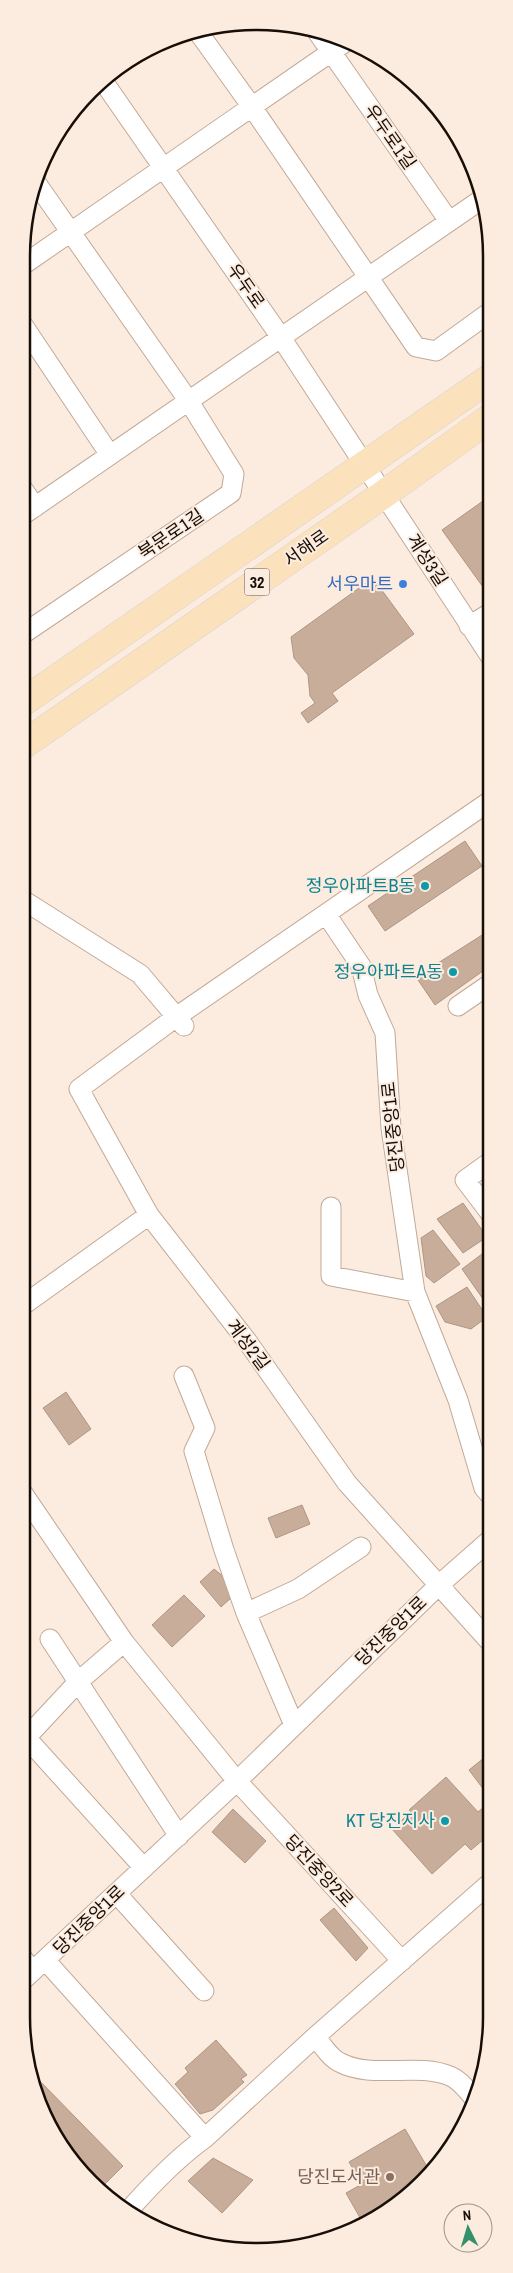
<svg xmlns="http://www.w3.org/2000/svg" width="513" height="2273" viewBox="0 0 513 2273" font-family="'Archivo Narrow','Noto Sans KR',sans-serif">
<style>
.building{fill:#c7ad9a;stroke:#af9683}
.lines{fill:none;stroke-linecap:round;stroke-linejoin:round}
.street-casing{stroke:#c2a996;stroke-width:21}
.primary-casing{stroke:#d5d4d3;stroke-width:29}
.street{stroke:#fff;stroke-width:19}
.primary{stroke:#fce2bc;stroke-width:28}
.shop-dot{fill:#3f7fe0;stroke:#fcecdf;stroke-width:2}
.culture-dot{fill:#0f9aa8;stroke:#fcecdf;stroke-width:2}
.education-dot{fill:#8d6e63;stroke:#fcecdf;stroke-width:2}
.labels{text-anchor:middle;stroke-width:4;stroke-linejoin:round;paint-order:stroke}
.shield{fill:#fcecdf;stroke:#5c5148;stroke-width:1}
.shield-label{font-size:16px;font-weight:bold;fill:#170e08}
.street-label{font-size:18px;fill:#170e08;stroke:#fcecdf}
.shop-label{font-size:18px;fill:#366cbe;stroke:#fcecdf;text-anchor:end}
.culture-label{font-size:18px;fill:#0d838f;stroke:#fcecdf;text-anchor:end}
.education-label{font-size:18px;fill:#785e54;stroke:#fcecdf;text-anchor:end}
.rim{fill:none;stroke:#170e08;stroke-width:2.5}
</style>
<rect width="100%" height="100%" fill="#fcecdf"/>
<!-- building -->
<path class="building" d="M483 501 490 511 488 594 442 530Z
M373 578 414 634 332 693 338 701 308 723 301 713 315 703 310 696 308 675 294 658 291 637Z
M465 841 482 866 385 931 368 906Z
M490 930V966L435 1005 416 977Z
M463 1203 487 1237 463 1253 437 1219Z
M433 1230 460 1264 434 1283 426 1276 421 1238Z
M490 1248V1294L483 1299 462 1269Z
M467 1287 487 1317 471 1329 445 1322 436 1306Z
M66 1392 91 1429 69 1445 43 1408Z
M302 1505 310 1524 276 1538 268 1518Z
M214 1569 224 1577 231 1598 221 1607 200 1582Z
M184 1595 205 1616 172 1647 152 1625Z
M490 1753V1786L484 1790 469 1770Z
M446 1777 478 1812 484 1807 490 1814V1834L471 1850 465 1844 432 1874 392 1829 411 1812 409 1810Z
M233 1809 266 1841 245 1863 212 1832Z
M334 1908 368 1948 356 1961 320 1920Z
M216 2040 247 2075 241 2079 244 2082 213 2110 200 2114 175 2084 188 2072 185 2068Z
M33 2074 123 2166 101 2188 80 2172 39 2106Z
M405 2129 429 2170 400 2203 363 2223 346 2193 362 2184 349 2162Z
M213 2158 253 2180 222 2213 188 2181Z"/>
<g class="lines">
<!-- street casing -->
<g class="street-casing">
<path id="street" d="M196 29 252 107 416 347 436 351 490 312
M318 33 449 221
M103 81 280 336 490 656
M23 265 347 41
M23 325 110 455
M23 489 35 507
M23 515 482 199
M469 626 490 613
M23 634 231 493 234 474 188 400 37 184
M23 900 140 974 184 1026
M326 914 361 966 368 995 385 1033 391 1128 415 1292
M458 1006 490 984
M331 1207V1276L415 1292 458 1400 484 1488 490 1495
M490 1213 465 1180 490 1162
M22 1306 149 1215
M184 1376 205 1428 194 1451 224 1550 246 1613 294 1725
M22 1492 124 1642 237 1781 402 1961
M246 1613 298 1589 361 1547
M50 1639 179 1836
M490 1642 347 1483 247 1341 149 1215 79 1089 176 1017 490 801
M22 1729 31 1743 144 1868
M22 1742 79 1681 124 1642
M116 1893 204 1991
M21 1956 32 1971
M46 1961 205 2138
M21 1982 237 1781 440 1584 490 1540
M315 2037C322 2044 330 2058 339 2062 372 2080 416 2062 450 2076 460 2080 466 2089 473 2097
M129 2210C152 2184 177 2158 205 2138L315 2037 490 1883"/>
</g>
<!-- primary casing -->
<g class="primary-casing">
<path id="primary" d="M23 702 490 378
M23 745 384 494 490 418"/>
</g>
<!-- street -->
<use href="#street" class="street"/>
<!-- primary -->
<use href="#primary" class="primary"/>
</g>
<!-- markers -->
<circle class="shop-dot" cx="403" cy="584" r="5"/>
<g class="culture-dot">
<circle cx="425" cy="886" r="5"/>
<circle cx="453" cy="972" r="5"/>
<circle cx="445" cy="1821" r="5"/>
</g>
<circle class="education-dot" cx="390" cy="2177" r="5"/>
<g class="labels">
<!-- shield labels -->
<rect class="shield" x="244.5" y="568.5" width="25" height="27" rx="4"/>
<g class="shield-label">
<text x="257" y="588">32</text>
</g>
<!-- street labels -->
<g class="street-label">
<text transform="translate(390 137) rotate(55)" y="6">우두로1길</text>
<text transform="translate(246 286) rotate(55)" y="6">우두로</text>
<text transform="translate(171 534) rotate(-34)" y="6">북문로1길</text>
<text transform="translate(306 548) rotate(-35)" y="6">서해로</text>
<text transform="translate(427 560) rotate(57)" y="6">계성3길</text>
<text transform="translate(393 1127) rotate(-96)" y="6">당진중앙1로</text>
<text transform="translate(248 1345) rotate(53)" y="6">계성2길</text>
<text transform="translate(391 1631) rotate(-44)" y="6">당진중앙1로</text>
<text transform="translate(319 1871) rotate(47)" y="6">당진중앙2로</text>
<text transform="translate(89 1920) rotate(-44)" y="6">당진중앙1로</text>
</g>
<!-- shop labels -->
<g class="shop-label">
<text x="393" y="590">서우마트</text>
</g>
<!-- culture labels -->
<g class="culture-label">
<text x="415" y="892">정우아파트B동</text>
<text x="443" y="978">정우아파트A동</text>
<text x="435" y="1827">KT 당진지사</text>
</g>
<!-- education labels -->
<g class="education-label">
<text x="380" y="2183">당진도서관</text>
</g>
</g>
<!-- crop -->
<path d="M0 0H513V2273H0ZM256 30H257A226 226 0 0 1 483 256V2017A226 226 0 0 1 257 2243H256A226 226 0 0 1 30 2017V256A226 226 0 0 1 256 30Z" fill="#fcecdf" fill-rule="evenodd"/>
<path class="rim" d="M256 30H257A226 226 0 0 1 483 256V2017A226 226 0 0 1 257 2243H256A226 226 0 0 1 30 2017V256A226 226 0 0 1 256 30Z"/>
<!-- north arrow -->
<g transform="translate(468 2228) rotate(355)"><circle r="24" fill="#fcecdf" stroke="#a09389"/>
<path d="M0-4L9 19L0 12L-9 19Z" fill="#32916a"/>
<text y="-8" font-size="14" font-weight="bold" text-anchor="middle" fill="#170e08">N</text>
</g>
</svg>
